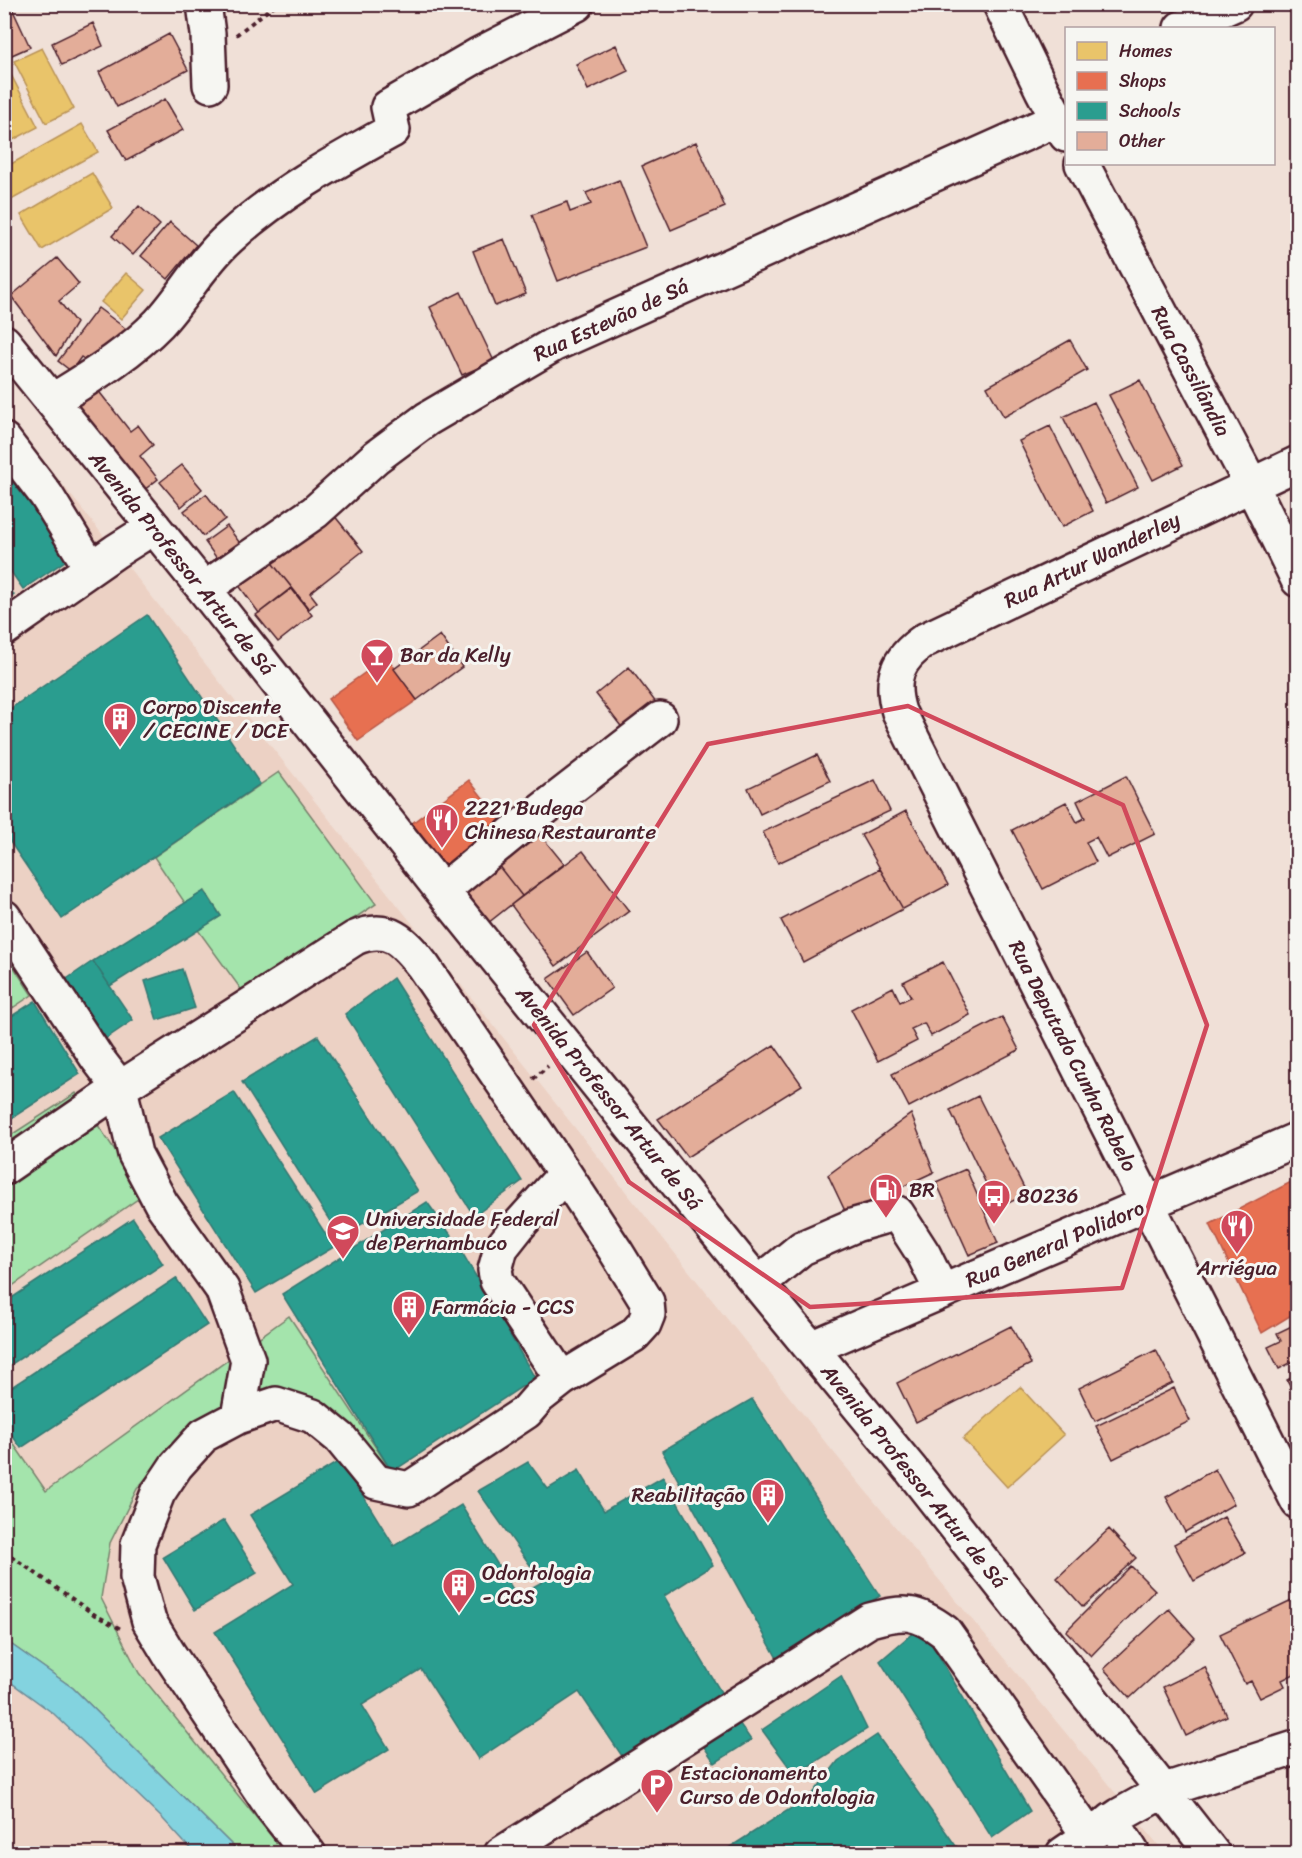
<svg xmlns="http://www.w3.org/2000/svg" width="1302" height="1858" viewBox="0 0 1302 1858" font-family="Sriracha,sans-serif">
<style>
.built{fill:#ecd1c4}
.green{fill:#a4e4ac;stroke:#77826c;stroke-width:1.5}
.water{fill:#83d3df;stroke:#6c8b97;stroke-width:1.5}
.homes{fill:#e9c46a;stroke:#b99257;stroke-width:1.5}
.shops{fill:#e76f51;stroke:#b85746;stroke-width:1.5}
.schools{fill:#2a9d8f;stroke:#347771;stroke-width:1.5}
.building{fill:#e3ad99;stroke:#4a1f2b;stroke-width:1.5}
.lines{fill:none;stroke-linecap:round;stroke-linejoin:round}
.minor-casing{stroke:#4a1f2b;stroke-width:38}
.path{stroke:#4a1f2b;stroke-width:4;stroke-dasharray:4.5 4.5;stroke-linecap:butt}
.minor{stroke:#f6f6f2;stroke-width:33}
.marked{fill:none;stroke:#d1495b;stroke-width:4.5;stroke-linejoin:round}
.labels{text-anchor:middle;stroke-width:6;stroke-linejoin:round;paint-order:stroke}
.street-label{font-size:21px;fill:#4a1f2b;stroke:#f6f6f2}
.poi-label{font-size:21px;fill:#4a1f2b;stroke:#f6f6f2;text-anchor:start}
</style>
<rect width="100%" height="100%" fill="#f0e0d7"/>
<filter id="ink" filterUnits="userSpaceOnUse"><feTurbulence type="fractalNoise" baseFrequency=".0167" numOctaves="2"/><feDisplacementMap in="SourceGraphic" scale="12" xChannelSelector="R" yChannelSelector="G"/><feConvolveMatrix kernelMatrix="1 2 1 2 8 2 1 2 1" color-interpolation-filters="sRGB"/></filter>
<g filter="url(#ink)">
<!-- built -->
<path class="built" d="M4 411 826 1443 1165 1853H5Z"/>
<!-- green -->
<path class="green" d="M279 772 376 904 243 992 198 930 221 916 205 891 185 903 154 857Z
M4 952 32 995 5 1013H4Z
M76 1093 145 1194 5 1291V1139Z
M289 1316 392 1472 385 1474 302 1401 176 1442 137 1489 110 1543 101 1598 139 1673 285 1853H240L73 1688 5 1640 4 1430 46 1491Z"/>
<!-- water -->
<path class="water" d="M5 1640 73 1688 240 1853H194L163 1819 54 1714 5 1678Z"/>
<!-- homes -->
<path class="homes" d="M42 48 74 109 46 123 14 61Z
M6 65 38 127 11 141 4 129V66Z
M82 124 98 152 4 204V168Z
M92 173 113 208 42 250 21 215Z
M126 273 146 290 121 319 101 302Z
M1020 1387 1064 1435 1007 1487 963 1439Z"/>
<!-- shops -->
<path class="shops" d="M387 657 417 700 358 741 328 699Z
M469 780 509 831 451 876 411 824Z
M1295 1180 1298 1184V1311L1262 1333 1210 1224Z"/>
<!-- schools -->
<path class="schools" d="M4 453 77 553 23 589 4 562Z
M4 582 14 595 4 602Z
M147 615 260 784 62 919 4 833V713Z
M204 891 221 916 110 986 93 961Z
M93 961 133 1020 98 1044 58 985Z
M182 969 195 1008 157 1020 145 981Z
M393 978 522 1181 474 1216 345 1014Z
M35 1001 80 1074 4 1123V1021Z
M318 1036 418 1191 340 1237 242 1082Z
M234 1092 334 1247 256 1293 158 1138Z
M427 1202 456 1242 535 1378 392 1472 282 1294Z
M133 1218 163 1264 4 1369V1303Z
M176 1278 207 1325 21 1448 4 1424V1392Z
M752 1399 880 1596 778 1660 662 1451Z
M341 1460 394 1546 461 1505 517 1596 542 1582 478 1491 528 1462 548 1489 579 1470 604 1511 663 1477 713 1565 664 1596 722 1694 622 1756 579 1692 478 1759 421 1669 362 1705 389 1749 317 1794 215 1632 293 1584 250 1515Z
M224 1520 257 1573 195 1610 163 1557Z
M921 1626 1030 1811 992 1838 880 1661Z
M841 1676 867 1729 795 1775 762 1730Z
M735 1717 751 1740 715 1763 700 1741Z
M877 1735 961 1853 719 1854 812 1795 838 1761Z"/>
<!-- building -->
<path class="building" d="M4 4H10L30 47 5 58Z
M93 23 103 46 62 65 52 43Z
M169 34 188 70 117 107 99 72Z
M616 45 628 71 588 90 576 64Z
M165 99 183 130 126 161 108 130Z
M696 142 725 207 671 230 642 166Z
M619 180 646 247 558 281 532 215 567 202 570 212 591 204 586 193Z
M139 206 160 225 133 255 112 236Z
M170 222 196 245 168 279 141 256Z
M504 239 526 294 495 306 473 251Z
M57 258 79 284 59 301 76 323 56 356 11 296Z
M461 292 494 361 462 375 430 307Z
M98 308 129 331 93 365 81 357 71 371 58 361Z
M1070 340 1087 370 1004 417 987 387Z
M1140 380 1183 465 1153 480 1109 395Z
M97 389 130 431 138 425 153 445 140 456 158 479 139 494 72 409Z
M1094 402 1138 487 1106 503 1063 417Z
M1050 426 1093 511 1062 527 1019 441Z
M182 465 202 489 181 507 160 482Z
M206 494 225 519 203 536 184 511Z
M333 514 363 551 310 593 317 602 309 609 269 559Z
M227 526 246 551 223 567 205 542Z
M269 559 292 588 259 613 235 580Z
M291 588 312 615 278 642 256 615Z
M440 635 462 667 417 700 394 669Z
M629 667 660 708 627 734 596 694Z
M817 755 830 781 760 814 748 788Z
M1126 776 1155 834 1107 858 1096 837 1086 842 1096 862 1043 889 1012 830 1066 802 1077 822 1085 818 1077 801Z
M875 780 890 811 778 863 763 832Z
M906 811 948 885 903 909 861 835Z
M534 827 564 864 522 896 494 860Z
M583 851 629 911 556 966 511 905Z
M494 860 522 896 488 923 459 888Z
M880 869 903 909 803 962 781 920Z
M587 952 612 988 574 1015 548 979Z
M943 962 970 1015 931 1036 924 1023 911 1029 917 1041 878 1061 851 1009 893 987 900 1002 911 997 903 982Z
M1002 1017 1019 1050 909 1107 892 1074Z
M774 1045 802 1085 687 1157 658 1119Z
M978 1096 1027 1194 998 1208 950 1110Z
M911 1114 934 1172 846 1213 828 1175Z
M966 1169 998 1243 969 1255 936 1182Z
M1298 1323V1359L1279 1369 1268 1347 1281 1341 1277 1333Z
M1011 1326 1031 1364 916 1422 897 1383Z
M1156 1350 1173 1383 1095 1421 1079 1388Z
M1298 1374V1399L1287 1380Z
M1174 1388 1190 1421 1113 1459 1096 1426Z
M1215 1469 1234 1504 1185 1532 1166 1497Z
M1224 1517 1245 1553 1194 1581 1174 1544Z
M1109 1529 1136 1558 1083 1607 1057 1578Z
M1131 1566 1155 1590 1091 1656 1066 1631Z
M1298 1597V1672L1282 1680 1285 1686 1260 1698 1251 1681 1245 1684 1220 1634Z
M1169 1609 1195 1638 1130 1698 1104 1669Z
M1205 1667 1227 1716 1186 1736 1163 1687Z"/>
<g class="lines">
<!-- minor casing -->
<g class="minor-casing">
<path id="minor" d="M204 4 208 34 210 85
M1000 4 1042 90 1066 135
M1181 28 1235 4
M1082 164 1251 484 1298 580
M4 342 204 589 442 891 758 1284 912 1471 1213 1854
M52 401C90 377 128 355 159 323 184 296 202 262 229 238 278 193 335 162 393 130L388 107 478 55 577 4
M4 440 46 495 91 568
M1298 463 925 640C897 659 889 679 899 712L1298 1502
M204 589 315 512 376 457 427 419 553 345 1058 119
M4 629 116 551 154 527
M442 891 514 832 660 719
M4 917 97 1058 120 1088 135 1154 161 1203 222 1289 248 1360 238 1417
M4 1168 120 1088 355 938C389 924 403 941 423 966L565 1174 615 1250 647 1302 648 1314 644 1324 634 1335 562 1379 497 1281 495 1270 501 1248 520 1224 565 1174
M758 1284 802 1248 855 1225 897 1213 924 1255 942 1292
M811 1348 1298 1139
M1112 1820 1133 1854
M309 1854 271 1806 169 1654 149 1621 137 1577 138 1544 158 1493 176 1466 204 1435 238 1417 276 1404 313 1416 340 1438 376 1482 409 1489 526 1412 539 1397 562 1379
M501 1854 870 1620C904 1611 916 1610 945 1632L1089 1836
M1063 1854 1120 1815 1165 1790 1298 1747"/>
</g>
<!-- path -->
<path class="path" d="M236 35 276 4
M533 1079 548 1066
M4 1551 95 1615 121 1629"/>
<!-- minor -->
<use href="#minor" class="minor"/>
</g>
</g>
<!-- marked area -->
<path class="marked" d="M908 706 1123 805 1207 1025 1122 1288 810 1307 629 1182 534 1025 708 744Z"/>
<!-- icons -->
<defs>
<g id="bar-pin" transform="scale(1.725)"><path d="M0 17L-7.5 6A9.5 9.5 0 1 1 7.5 6Z" fill="#d1495b" stroke="#f6f6f2"/><path d="M-6-5H6L.8 .8V4.5H3.5V6h-7V4.5H-.8V.8Z" fill="#fff"/></g>
<g id="building-pin" transform="scale(1.725)"><path d="M0 17L-7.5 6A9.5 9.5 0 1 1 7.5 6Z" fill="#d1495b" stroke="#f6f6f2"/><path d="M-4-6H4V6H1V3H-1V6H-4ZM-2.5-4.3h1.7v1.8h-1.7ZM.8-4.3h1.7v1.8H.8ZM-2.5-1h1.7V.8h-1.7ZM.8-1h1.7V.8H.8Z" fill="#fff"/></g>
<g id="restaurant-pin" transform="scale(1.725)"><path d="M0 17L-7.5 6A9.5 9.5 0 1 1 7.5 6Z" fill="#d1495b" stroke="#f6f6f2"/><path d="M-5-6h1v4h1v-4h1v4h1v-4h1v5L-1.5 .5V6h-2V.5L-5-1ZM5-6V6H3V1.5H1.5Q1.5-4 5-6Z" fill="#fff"/></g>
<g id="fuel-pin" transform="scale(1.725)"><path d="M0 17L-7.5 6A9.5 9.5 0 1 1 7.5 6Z" fill="#d1495b" stroke="#f6f6f2"/><path d="M-5.5-6h7V0h2V4h1.3V-2.5L3-4.5l.8-.8L6-3V5H2.5V1h-1V6h-7ZM-4.2-4.7v3.2H.2V-4.7Z" fill="#fff"/></g>
<g id="bus-pin" transform="scale(1.725)"><path d="M0 17L-7.5 6A9.5 9.5 0 1 1 7.5 6Z" fill="#d1495b" stroke="#f6f6f2"/><path d="M-5-6H5V4H4V6H2V4H-2V6H-4V4H-5ZM-3.5-4V0h7V-4ZM-3.5 1.2v1.5H-2V1.2ZM2 1.2v1.5H3.5V1.2Z" fill="#fff"/></g>
<g id="university-pin" transform="scale(1.725)"><path d="M0 17L-7.5 6A9.5 9.5 0 1 1 7.5 6Z" fill="#d1495b" stroke="#f6f6f2"/><path d="M0-5L7-2L0 1L-7-2ZM-4 1L0 2.5L4 1V4Q0 6-4 4Z" fill="#fff"/></g>
<g id="parking-pin" transform="scale(1.725)"><path d="M0 17L-7.5 6A9.5 9.5 0 1 1 7.5 6Z" fill="#d1495b" stroke="#f6f6f2"/><path d="M-3.5-5.5H1a3.5 3.5 0 0 1 0 7H-1V5.5H-3.5ZM-1-3.4V-.6H.8a1.4 1.4 0 0 0 0-2.8Z" fill="#fff"/></g>
</defs>
<g fill-rule="evenodd">
<use href="#bar-pin" x="377" y="655"/>
<use href="#building-pin" x="120" y="719"/>
<use href="#restaurant-pin" x="442" y="820"/>
<use href="#fuel-pin" x="886" y="1190"/>
<use href="#bus-pin" x="994" y="1196"/>
<use href="#restaurant-pin" x="1237" y="1226"/>
<use href="#university-pin" x="343" y="1231"/>
<use href="#building-pin" x="409" y="1307"/>
<use href="#building-pin" x="768" y="1495"/>
<use href="#building-pin" x="459" y="1585"/>
<use href="#parking-pin" x="657" y="1785"/>
</g>
<g class="labels">
<!-- street labels -->
<g class="street-label">
<text transform="translate(611 320) rotate(-25)" y="7">Rua Estevão de Sá</text>
<text transform="translate(1191 371) rotate(62)" y="7">Rua Cassilândia</text>
<text transform="translate(1092 560) rotate(-26)" y="7">Rua Artur Wanderley</text>
<text transform="translate(182 563) rotate(51)" y="7">Avenida Professor Artur de Sá</text>
<text transform="translate(1073 1056) rotate(63)" y="7">Rua Deputado Cunha Rabelo</text>
<text transform="translate(609 1098) rotate(51)" y="7">Avenida Professor Artur de Sá</text>
<text transform="translate(1055 1244) rotate(-23)" y="7">Rua General Polidoro</text>
<text transform="translate(914 1476) rotate(51)" y="7">Avenida Professor Artur de Sá</text>
</g>
<!-- poi labels -->
<g class="poi-label">
<text x="400" y="662">Bar da Kelly</text>
<text x="143" y="714">Corpo Discente<tspan x="143" dy="24">/ CECINE / DCE</tspan></text>
<text x="465" y="815">2221 Budega<tspan x="465" dy="24">Chinesa Restaurante</tspan></text>
<text x="909" y="1197">BR</text>
<text x="1017" y="1203">80236</text>
<text x="366" y="1226">Universidade Federal<tspan x="366" dy="24">de Pernambuco</tspan></text>
<text x="1237" y="1275" text-anchor="middle">Arriégua</text>
<text x="432" y="1314">Farmácia - CCS</text>
<text x="745" y="1502" text-anchor="end">Reabilitação</text>
<text x="482" y="1580">Odontologia<tspan x="482" dy="24">- CCS</tspan></text>
<text x="680" y="1780">Estacionamento<tspan x="680" dy="24">Curso de Odontologia</tspan></text>
</g>
</g>
<!-- margin -->
<rect width="1302" height="1858" fill="none" stroke="#f6f6f2" stroke-width="24"/>
<rect x="12" y="12" width="1278" height="1834" fill="none" stroke="#4a1f2b" stroke-width="2" filter="url(#ink)"/>
<!-- legend -->
<rect x="1065" y="27" width="210" height="138" fill="#f6f6f2" stroke="#b1a0a2" stroke-width="1.5"/>
<rect x="1077" y="42" width="30" height="18" fill="#e9c46a" stroke="#b1a0a2" stroke-width="1.5"/>
<text x="1119" y="57" font-size="18" fill="#4a1f2b">Homes</text>
<rect x="1077" y="72" width="30" height="18" fill="#e76f51" stroke="#b1a0a2" stroke-width="1.5"/>
<text x="1119" y="87" font-size="18" fill="#4a1f2b">Shops</text>
<rect x="1077" y="102" width="30" height="18" fill="#2a9d8f" stroke="#b1a0a2" stroke-width="1.5"/>
<text x="1119" y="117" font-size="18" fill="#4a1f2b">Schools</text>
<rect x="1077" y="132" width="30" height="18" fill="#e3ad99" stroke="#b1a0a2" stroke-width="1.5"/>
<text x="1119" y="147" font-size="18" fill="#4a1f2b">Other</text>
</svg>
